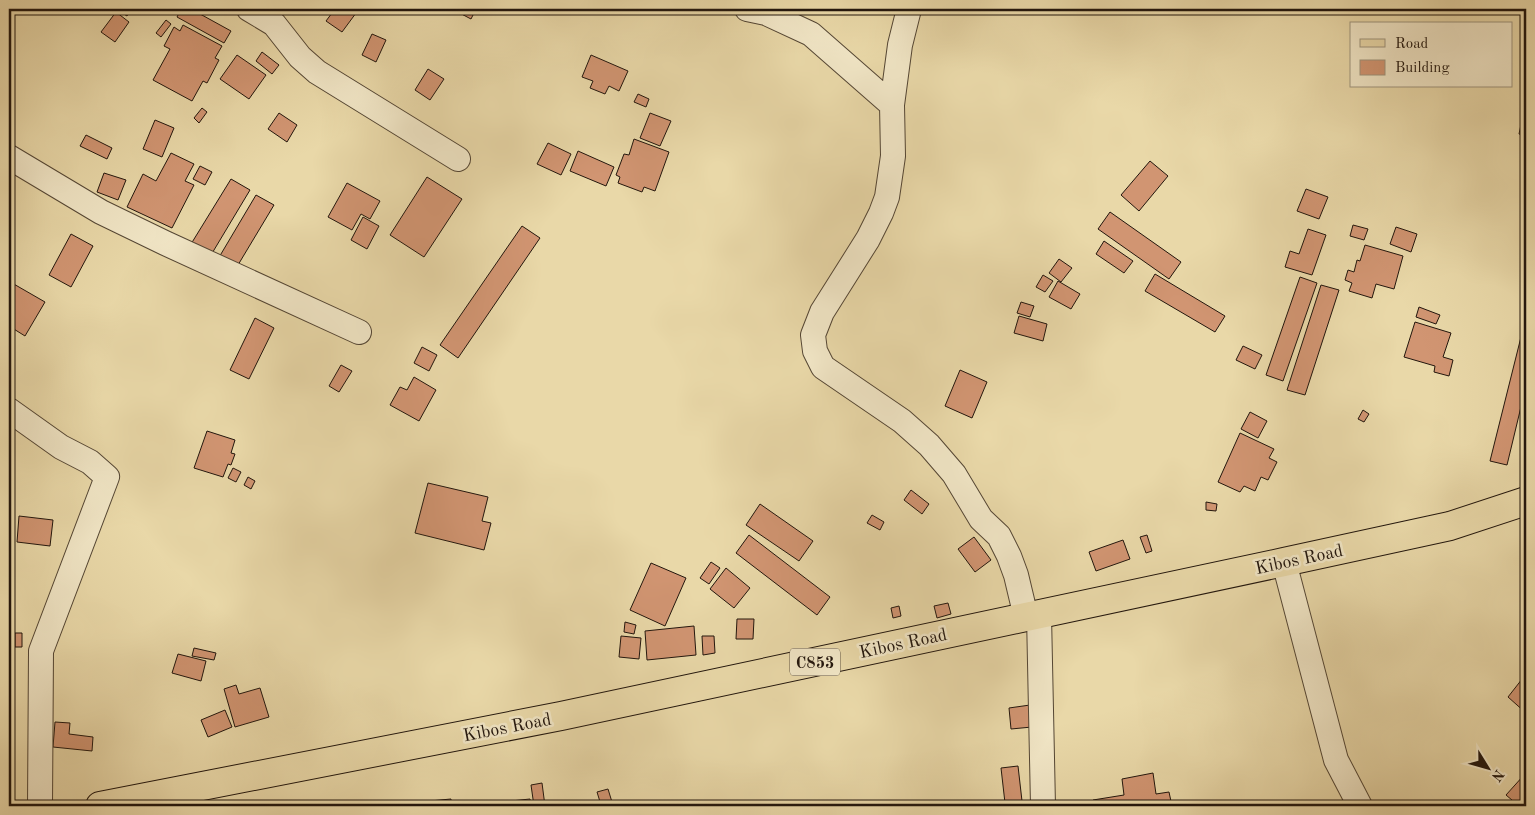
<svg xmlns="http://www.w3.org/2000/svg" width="1535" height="815" viewBox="0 0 1535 815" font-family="'Old Standard TT',serif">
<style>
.building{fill:#d19572;stroke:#22160d}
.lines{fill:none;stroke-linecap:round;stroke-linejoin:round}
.street-casing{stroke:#544634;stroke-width:26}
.primary-casing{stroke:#22160d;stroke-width:30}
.street{stroke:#f1e6c6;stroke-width:24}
.primary{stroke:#e9d8a8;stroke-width:28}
.labels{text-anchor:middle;stroke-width:5;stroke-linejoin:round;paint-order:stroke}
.shield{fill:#f1e6c6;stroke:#605444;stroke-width:1}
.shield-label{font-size:16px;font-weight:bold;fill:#22160d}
.street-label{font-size:18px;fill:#22160d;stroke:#f1e6c6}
</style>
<rect width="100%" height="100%" fill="#e9d8a8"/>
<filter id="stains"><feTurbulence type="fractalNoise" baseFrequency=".004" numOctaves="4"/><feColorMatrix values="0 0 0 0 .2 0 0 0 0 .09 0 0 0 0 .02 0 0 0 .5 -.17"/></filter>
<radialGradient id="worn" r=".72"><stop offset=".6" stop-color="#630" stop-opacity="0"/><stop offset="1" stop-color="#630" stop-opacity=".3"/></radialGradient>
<!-- building -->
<path class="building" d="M116 9H131L127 16Z
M181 9H191L231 31 224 43 177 17Z
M335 9H359L342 32 326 21Z
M452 9H476L471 19Z
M116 12 129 22 115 42 101 32Z
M166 20 171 24 161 37 156 33Z
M183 25 222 46 215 58 219 60 207 83 203 81 192 101 153 80 170 49 164 46 174 27 180 31Z
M372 34 386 40 376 62 362 55Z
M262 52 279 65 272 74 256 61Z
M237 55 266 75 249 99 220 79Z
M591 55 628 71 619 91 609 86 605 94 590 88 593 81 582 77Z
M428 69 444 79 430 100 415 90Z
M638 94 649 99 646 107 634 102Z
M1526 101V136L1519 134Z
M202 108 207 112 199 123 194 118Z
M279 113 297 125 287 142 268 129Z
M650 113 671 121 660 146 640 138Z
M155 120 174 128 162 157 143 149Z
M86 135 112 148 107 159 80 146Z
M634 139 669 152 655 191 644 187 642 192 618 183 620 177 616 175 624 154 629 155Z
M548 143 571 154 561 175 537 164Z
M578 151 614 167 606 186 570 171Z
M171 153 194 164 185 181 194 185 172 228 127 207 143 174 156 181Z
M1150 161 1168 176 1139 211 1121 195Z
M200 166 212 172 205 185 193 179Z
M104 173 126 180 118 200 97 192Z
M427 177 462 199 424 257 390 235Z
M231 179 250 190 211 255 191 244Z
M347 183 380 201 370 219 361 214 352 230 328 217Z
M1306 189 1328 197 1319 219 1297 211Z
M256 195 274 205 235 270 218 259Z
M1110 212 1181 262 1169 279 1098 229Z
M363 217 379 226 367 249 351 240Z
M1353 225 1368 229 1364 240 1350 236Z
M522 226 540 238 458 358 440 345Z
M1396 227 1417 234 1411 252 1390 244Z
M1308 229 1326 235 1312 275 1285 267 1290 251 1299 254Z
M71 234 93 246 71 287 49 275Z
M1104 241 1133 261 1124 273 1096 254Z
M1365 245 1403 256 1394 289 1376 284 1372 298 1349 291 1352 283 1345 280 1348 270 1354 272 1357 260 1360 261Z
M1059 259 1072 268 1061 282 1049 273Z
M1155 274 1225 316 1215 332 1145 291Z
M1043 275 1053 281 1045 292 1036 287Z
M1300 277 1317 283 1283 381 1266 375Z
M1058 281 1080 294 1071 309 1049 297Z
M12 283 45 302 25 336 9 326V288Z
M1321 285 1339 290 1305 395 1287 390Z
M1021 302 1034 306 1030 317 1017 313Z
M1419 307 1440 315 1436 324 1416 317Z
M1019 316 1047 324 1043 341 1014 333Z
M255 318 274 328 249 379 230 370Z
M1415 322 1451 333 1443 357 1453 360 1449 376 1434 372 1435 366 1404 357Z
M1523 329 1526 330V386L1507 465 1490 461Z
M1243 346 1262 355 1255 369 1236 360Z
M422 347 437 355 429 371 414 363Z
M341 365 352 371 339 392 329 386Z
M960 370 987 382 972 418 945 406Z
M414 377 436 390 419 421 390 405 400 387 407 390Z
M1363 410 1369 414 1364 422 1358 419Z
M1250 412 1267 421 1258 438 1241 429Z
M207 431 235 440 231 453 235 454 231 465 228 464 223 477 194 468Z
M1240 433 1274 449 1269 458 1277 462 1268 480 1261 477 1255 491 1244 486 1240 492 1218 482Z
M233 468 241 472 236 482 228 478Z
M248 477 255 481 251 489 244 485Z
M428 483 488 497 482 521 491 523 484 550 415 533Z
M911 490 929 504 922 514 904 500Z
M1206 502 1217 504 1216 511 1206 510Z
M760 504 813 541 799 561 746 525Z
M872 515 884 522 880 530 867 523Z
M19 516 53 520 50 546 17 542Z
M749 535 830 597 817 615 736 553Z
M1147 535 1152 551 1146 553 1140 537Z
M974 537 991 560 975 572 958 549Z
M1123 540 1130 559 1096 571 1089 552Z
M711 562 720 568 709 584 700 578Z
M651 563 686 578 665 626 630 610Z
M726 568 750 588 734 608 710 589Z
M948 603 951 614 937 618 934 606Z
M899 606 901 616 893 618 891 608Z
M737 619H754L753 639H736Z
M625 622 636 625 634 634 624 632Z
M694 626 696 655 647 660 645 631Z
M15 633H22V647H15Z
M621 636 641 638 639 659 619 657Z
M702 636H714L715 653 703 655Z
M194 648 216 653 214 660 192 656Z
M178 654 206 661 201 681 172 673Z
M1526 674V713L1508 697Z
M236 685 239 694 260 688 269 717 235 727 224 689Z
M1030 705 1032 727 1011 729 1009 708Z
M225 710 232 727 208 737 201 720Z
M55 722 70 723 69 734 93 737 92 751 53 747Z
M1018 766 1022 801 1005 803 1001 768Z
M1153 773 1156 794 1169 792 1172 806H1094L1093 800 1124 795 1122 779Z
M1524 775 1526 777V806H1519L1506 795Z
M542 783 545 806H534L531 785Z
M608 789 612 802 601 805 597 792Z
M451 799V806H420L419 802Z
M530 799 531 806H512L511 801Z"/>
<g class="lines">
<!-- street casing -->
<g class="street-casing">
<path id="street" d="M249 9 274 24 300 57 317 72 458 159
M747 9 766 13 811 34 892 105
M909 9 900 45 892 105 893 156 887 197 881 213 868 239 822 312 813 335 815 351 823 367 902 421 929 445 954 474 981 519 999 536 1009 556 1016 575 1026 617
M9 157 101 212 165 243 359 332
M9 410 61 447 90 462 107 477 41 651 40 806
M1284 562 1336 760 1360 806
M1039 615 1043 806"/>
</g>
<!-- primary casing -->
<g class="primary-casing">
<path id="primary" d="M100 806 561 716 1284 562 1450 526 1526 501"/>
</g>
<!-- street -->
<use href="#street" class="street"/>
<!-- primary -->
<use href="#primary" class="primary"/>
</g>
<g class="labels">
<!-- shield labels -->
<rect class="shield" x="790" y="648.5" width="50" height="27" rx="4"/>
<g class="shield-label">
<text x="815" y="668">C853</text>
</g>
<!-- street labels -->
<g class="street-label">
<text transform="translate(1299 559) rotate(-12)" y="6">Kibos Road</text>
<text transform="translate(903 643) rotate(-12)" y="6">Kibos Road</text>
<text transform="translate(507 727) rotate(-11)" y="6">Kibos Road</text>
</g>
</g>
<!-- margin -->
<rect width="1535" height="815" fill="none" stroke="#e9d8a8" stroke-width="30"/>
<rect x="10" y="10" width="1515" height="795" fill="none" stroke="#22160d" stroke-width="2.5"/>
<rect x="15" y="15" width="1505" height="785" fill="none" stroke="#22160d"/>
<!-- legend -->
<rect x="1350" y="22" width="162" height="65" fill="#f1e6c6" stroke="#9e937c"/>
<rect x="1360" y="39" width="25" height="8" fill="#e9d8a8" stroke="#9e937c"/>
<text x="1395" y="48" font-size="15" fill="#22160d">Road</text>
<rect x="1360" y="60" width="25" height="15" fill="#d19572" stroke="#9e937c"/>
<text x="1395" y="72" font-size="15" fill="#22160d">Building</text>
<!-- north arrow -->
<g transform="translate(1488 768) rotate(127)" stroke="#f1e6c6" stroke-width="4" paint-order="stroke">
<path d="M0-4L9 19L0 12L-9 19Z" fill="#22160d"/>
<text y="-8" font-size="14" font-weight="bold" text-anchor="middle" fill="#22160d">N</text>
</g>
<rect width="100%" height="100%" filter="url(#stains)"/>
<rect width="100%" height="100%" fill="url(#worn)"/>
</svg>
